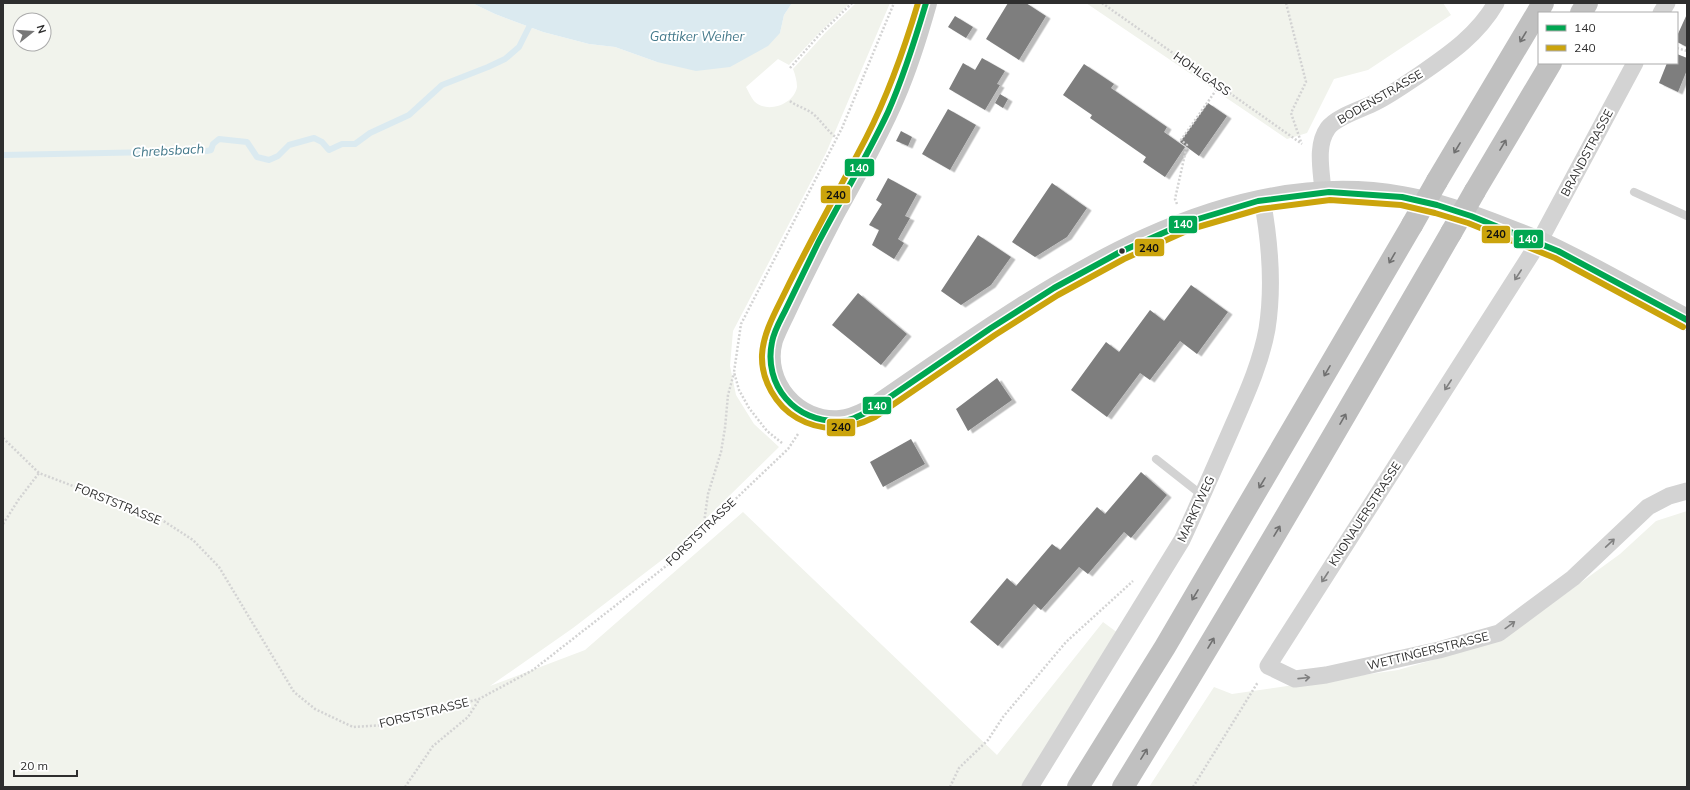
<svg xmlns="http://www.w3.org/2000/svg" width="1690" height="790" viewBox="0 0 1690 790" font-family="Mulish,sans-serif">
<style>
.green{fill:#f1f3ec;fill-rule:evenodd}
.water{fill:#dbeaf0}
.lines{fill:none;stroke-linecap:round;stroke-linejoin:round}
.stream{stroke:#dbeaf0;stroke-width:6}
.building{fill:#7e7e7e;filter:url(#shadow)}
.path{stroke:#d3d3d3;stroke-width:2.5;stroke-dasharray:2 2;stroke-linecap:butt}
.lane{stroke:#d3d3d3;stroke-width:8}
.street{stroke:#d3d3d3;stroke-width:17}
.secondary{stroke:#ccc;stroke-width:22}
.highway{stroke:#c0c0c0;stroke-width:22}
.highway-bridge{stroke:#c0c0c0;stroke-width:22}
.bus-1-casing{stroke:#fff;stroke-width:9}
.bus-2-casing{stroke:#fff;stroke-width:9}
.bus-1{stroke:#00a651;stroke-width:6}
.bus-2{stroke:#cba40c;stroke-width:6}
.oneway{stroke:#707070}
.oneway2{stroke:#808080}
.bus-dot{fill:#2e2e2e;stroke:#fff;stroke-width:1.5}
.labels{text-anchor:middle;stroke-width:4;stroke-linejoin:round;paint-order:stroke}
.street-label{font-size:12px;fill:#2e2e2e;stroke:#fff}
.water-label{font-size:13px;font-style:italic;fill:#43788a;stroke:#fff}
.line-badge{stroke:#fff;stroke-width:1.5}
.badge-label{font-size:11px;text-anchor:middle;font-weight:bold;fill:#fff}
.pale-badge-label{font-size:11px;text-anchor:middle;font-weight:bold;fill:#111}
</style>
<defs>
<filter id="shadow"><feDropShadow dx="4.5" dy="2.5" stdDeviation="0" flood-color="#0004"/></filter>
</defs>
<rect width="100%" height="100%" fill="#fff"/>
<!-- green -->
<path class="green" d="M3 3H472L495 14 543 32 589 44 615 47 657 62 780 33 784 15 792 3H850L817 35 789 65 778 59 746 87C748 91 751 97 754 101 766 114 794 105 797 87 797 81 795 74 793 69L826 32 856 3H890L826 153 733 331 730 366 736 395 754 424 779 447 671 553 573 628 490 686 585 650 743 512 997 755 1103 622 1126 639 1024 787H3ZM20 20H44V44H20Z
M1086 3H1443L1451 15 1368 70 1334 79 1307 133 1287 139Z
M1687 511V787H1149L1214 687 1232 694 1398 670 1502 640 1620 554 1656 521Z"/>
<!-- water -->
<path class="water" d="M472 3H792L784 15 780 33 768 46 730 67 696 71 657 62 615 47 589 44 543 32 495 14Z"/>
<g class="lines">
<!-- stream -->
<path class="stream" d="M3 155 207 151 211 150 213 144 219 139 247 142 257 157 269 160 278 156 289 145 314 138 322 142 329 150 342 144H355L370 133 409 115 442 85 488 67 505 59 519 47 532 21"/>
</g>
<!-- building -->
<path class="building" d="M1008 3H1026L1046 16 1019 60 986 39Z
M1687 14V47L1677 42V36Z
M955 16 973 27 966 38 948 27Z
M1677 54 1687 58V70L1678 92 1659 83 1667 63H1677Z
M982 58 1005 71 997 84 1000 85 985 110 949 89 963 63 975 70Z
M1084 64 1114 84 1111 88 1167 127 1164 132 1185 147 1165 177 1143 162 1146 157 1090 118 1092 115 1063 95Z
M1000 94 1008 99 1003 108 995 103Z
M1208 103 1227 116 1199 156 1180 142Z
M948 109 976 125 950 170 922 154Z
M901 131 912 137 908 146 896 141Z
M888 178 917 194 905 216 910 218 898 239 904 243 894 259 872 245 879 230 869 225 882 204 876 200Z
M1052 183 1087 208 1067 237 1035 257 1012 242Z
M978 235 1011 257 991 285 961 305 941 291Z
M1191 285 1228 312 1197 354 1180 341 1150 380 1140 373 1107 417 1071 390 1106 342 1119 352 1150 310 1164 321Z
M858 293 907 334 881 365 832 325Z
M997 378 1012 400 968 431 956 409Z
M911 439 925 464 883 487 870 462Z
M1141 472 1167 495 1131 538 1124 532 1088 574 1079 567 1041 610 1034 604 998 646 970 622 1007 578 1016 586 1052 544 1060 550 1097 507 1105 514Z"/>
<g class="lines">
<!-- path -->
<path class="path" d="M1102 3 1302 144
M1286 3 1306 82 1291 113 1301 142
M1677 48 1687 51
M790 68 820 34 852 3
M790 101C796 106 805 108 812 113 822 121 827 131 837 138
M1177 204 1175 199 1187 145 1181 140 1219 86
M3 438 39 473 162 520 193 540 219 567 294 692 315 709 353 727 385 725 479 699 533 670 679 556 703 530 788 449 798 434
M782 443 767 431 749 408 739 390 734 372 741 324 842 128 894 3
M3 524 19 499 39 473
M703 530 708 494 721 452 725 428 728 395 734 373
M405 787 433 746 468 717 479 700
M950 787 959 768 988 740 1003 717 1066 642 1133 581
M1193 787 1258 682"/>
<!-- lane -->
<path class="lane" d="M1634 192 1687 216
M1156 459 1203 496"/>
<!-- street -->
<path class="street" d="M1661 13 1667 3
M1635 63 1539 242 1268 666 1295 679 1326 675 1439 650 1499 633 1573 578 1648 507 1669 496 1687 491
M1323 193C1322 172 1315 146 1328 128 1337 116 1363 109 1376 102 1392 94 1407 83 1422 73 1451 53 1478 34 1496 3
M1030 787 1182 540C1200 501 1217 462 1234 423 1247 393 1261 362 1267 329 1274 285 1270 242 1262 199"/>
<!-- secondary -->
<path class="secondary" d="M926 3C917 35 907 67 894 97 877 137 855 175 834 213 818 244 802 275 787 307 782 318 776 329 772 340 760 383 797 425 840 421 852 420 861 415 871 410 1023 307 1207 162 1402 197 1433 202 1464 213 1493 224 1508 230 1524 236 1539 242 1590 265 1638 294 1687 320"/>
<!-- highway -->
<path class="highway" d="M1581 13 1587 3
M1437 181 1543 3
M1475 191 1551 63
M1078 787 1165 647 1412 225
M1123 787C1236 604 1343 419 1451 233"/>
<!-- highway-bridge -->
<path class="highway-bridge" d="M1412 225 1437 181
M1451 233 1475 191"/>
<!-- bus-1 casing -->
<g class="bus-1-casing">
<path id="bus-1" d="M926 3C915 40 904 76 888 112 867 157 841 199 818 243 807 266 796 288 785 311 780 321 774 331 772 342 763 385 795 423 840 421 851 421 861 415 871 410L991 328 1054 288 1120 252 1188 222 1258 201 1329 192 1402 197 1437 205 1471 216 1558 251 1687 320"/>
</g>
<!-- bus-2 casing -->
<g class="bus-2-casing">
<path id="bus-2" d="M918 3C904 50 888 95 866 138 840 188 812 237 787 288 777 309 763 332 762 355 761 380 776 406 797 418 823 433 849 430 875 417L995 335 1058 295 1124 259 1191 229 1260 209 1330 200 1401 205 1435 213 1468 223 1555 258 1683 327"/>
</g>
<!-- bus-1 -->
<use href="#bus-1" class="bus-1"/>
<!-- bus-2 -->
<use href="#bus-2" class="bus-2"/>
</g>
<!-- one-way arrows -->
<defs><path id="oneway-shaft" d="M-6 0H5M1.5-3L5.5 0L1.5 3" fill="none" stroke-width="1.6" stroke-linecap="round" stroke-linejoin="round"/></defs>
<g class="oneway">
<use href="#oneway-shaft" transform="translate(1523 37) rotate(121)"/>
<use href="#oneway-shaft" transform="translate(1503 145) rotate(-59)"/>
<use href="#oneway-shaft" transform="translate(1457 148) rotate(121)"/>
<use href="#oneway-shaft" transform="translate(1392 258) rotate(120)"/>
<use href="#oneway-shaft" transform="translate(1327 371) rotate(120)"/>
<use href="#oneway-shaft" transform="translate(1343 419) rotate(-60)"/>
<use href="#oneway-shaft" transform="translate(1262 483) rotate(121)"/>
<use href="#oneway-shaft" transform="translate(1277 531) rotate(-59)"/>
<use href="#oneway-shaft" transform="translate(1195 595) rotate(121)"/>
<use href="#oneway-shaft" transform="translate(1211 643) rotate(-59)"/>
<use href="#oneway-shaft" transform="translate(1144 754) rotate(-58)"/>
</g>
<g class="oneway2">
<use href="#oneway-shaft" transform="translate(1518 275) rotate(123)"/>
<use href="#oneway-shaft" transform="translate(1448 385) rotate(123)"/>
<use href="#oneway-shaft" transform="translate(1610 543) rotate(-43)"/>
<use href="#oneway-shaft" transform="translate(1325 577) rotate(123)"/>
<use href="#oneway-shaft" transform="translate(1510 625) rotate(-36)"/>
<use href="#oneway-shaft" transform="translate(1304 678) rotate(-6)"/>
</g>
<!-- markers -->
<circle class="bus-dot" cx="1122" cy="251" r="3.5"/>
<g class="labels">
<!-- street labels -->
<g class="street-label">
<text transform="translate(1202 74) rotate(35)" y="4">HOHLGASS</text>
<text transform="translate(1380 97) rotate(-30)" y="4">BODENSTRASSE</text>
<text transform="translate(1587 153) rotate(-62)" y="4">BRANDSTRASSE</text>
<text transform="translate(118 504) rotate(22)" y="4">FORSTSTRASSE</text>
<text transform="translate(1196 509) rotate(-65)" y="4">MARKTWEG</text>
<text transform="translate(1365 514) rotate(-57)" y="4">KNONAUERSTRASSE</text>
<text transform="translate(701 532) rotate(-44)" y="4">FORSTSTRASSE</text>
<text transform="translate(1428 651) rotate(-14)" y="4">WETTINGERSTRASSE</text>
<text transform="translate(424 713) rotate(-14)" y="4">FORSTSTRASSE</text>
</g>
<!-- water labels -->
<g class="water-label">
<text x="697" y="41">Gattiker Weiher</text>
<text transform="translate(168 150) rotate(-3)" y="5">Chrebsbach</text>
</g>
</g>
<g class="line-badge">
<rect x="844" y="158" width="31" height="19" rx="4" fill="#00a651"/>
<rect x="820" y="185" width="31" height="19" rx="4" fill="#cba40c"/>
<rect x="1168" y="215" width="30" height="19" rx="4" fill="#00a651"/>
<rect x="1481" y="225" width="30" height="19" rx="4" fill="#cba40c"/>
<rect x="1513" y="229" width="31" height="20" rx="4" fill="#00a651"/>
<rect x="1134" y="238" width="31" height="19" rx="4" fill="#cba40c"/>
<rect x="862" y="396" width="30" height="19" rx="4" fill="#00a651"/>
<rect x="826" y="418" width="30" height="19" rx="4" fill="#cba40c"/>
</g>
<g class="badge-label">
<text x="859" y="172">140</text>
<text x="1183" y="228">140</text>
<text x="1528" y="243">140</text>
<text x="877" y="410">140</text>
</g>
<g class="pale-badge-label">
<text x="836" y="199">240</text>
<text x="1496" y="238">240</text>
<text x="1149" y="252">240</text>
<text x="841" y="431">240</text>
</g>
<!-- border -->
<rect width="1690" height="790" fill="none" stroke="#2e2e2e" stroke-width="8"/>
<!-- legend -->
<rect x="1538" y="12" width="140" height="52" fill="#ffffff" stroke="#ababab"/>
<rect x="1546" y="25" width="20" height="6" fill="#00a651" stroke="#ababab"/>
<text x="1574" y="32" font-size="12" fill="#2e2e2e">140</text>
<rect x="1546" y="45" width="20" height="6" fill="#cba40c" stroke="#ababab"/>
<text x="1574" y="52" font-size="12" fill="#2e2e2e">240</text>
<!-- north arrow -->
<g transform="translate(32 32) rotate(73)"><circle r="19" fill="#ffffff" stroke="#ababab"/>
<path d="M0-3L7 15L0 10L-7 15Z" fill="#777777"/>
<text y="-6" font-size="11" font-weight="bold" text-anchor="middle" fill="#2e2e2e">N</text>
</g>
<!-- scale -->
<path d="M14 770v6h63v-6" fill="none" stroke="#2e2e2e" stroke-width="2"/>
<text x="20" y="770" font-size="12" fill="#2e2e2e" stroke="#ffffff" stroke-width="3" paint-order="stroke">20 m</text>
</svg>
